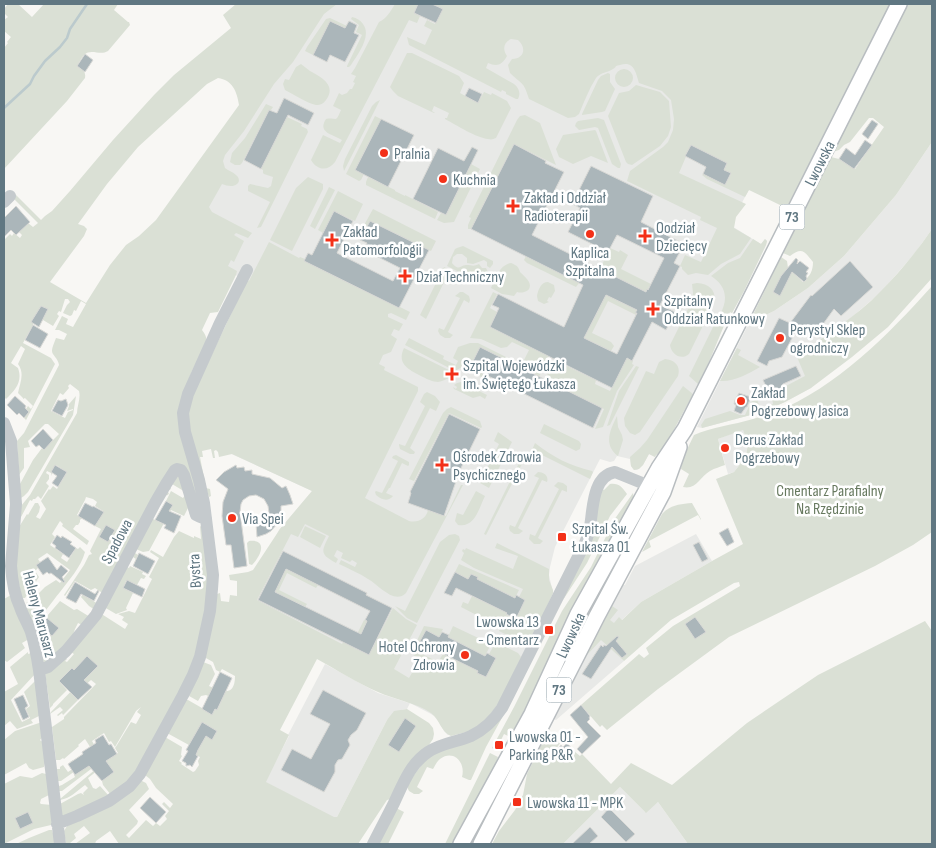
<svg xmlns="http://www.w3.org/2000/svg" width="936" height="848" viewBox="0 0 936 848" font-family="'Sofia Sans Condensed',sans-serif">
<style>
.built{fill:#e8e9e7}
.green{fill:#dae0d5;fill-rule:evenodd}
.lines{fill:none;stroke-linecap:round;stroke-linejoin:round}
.stream{stroke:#bbcacd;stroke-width:2.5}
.building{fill:#abb6ba;stroke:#d9d9d6;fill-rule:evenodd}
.major-casing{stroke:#b8bdc0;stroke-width:18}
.minor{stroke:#c5cacd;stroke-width:12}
.major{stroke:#fff;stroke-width:15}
.poi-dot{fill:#f33018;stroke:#fff;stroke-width:2}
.labels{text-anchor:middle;stroke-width:5;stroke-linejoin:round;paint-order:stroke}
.shield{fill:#fff;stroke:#90a0a8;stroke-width:1}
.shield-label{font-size:15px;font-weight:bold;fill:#607782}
.poi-label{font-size:16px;fill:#607782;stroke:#fff;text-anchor:start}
.street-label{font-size:16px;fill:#607782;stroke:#fff}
.park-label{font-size:16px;fill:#67795f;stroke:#fff}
</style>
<rect width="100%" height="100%" fill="#f8f7f4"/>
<!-- built -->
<path class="built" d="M325 4H534L783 126 730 225 761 244 765 239 767 241 766 245 744 291 732 313 730 312 719 336 710 360 662 452 656 455 655 457 649 454 643 465 637 470H634L631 466 630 459 617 456 614 461 610 462 600 459 555 547 550 567 549 575 553 593 515 675 448 735 444 731 437 718 431 714 410 703 407 709 401 710 387 720 337 817 334 818 265 782 289 736 288 735 325 664 378 693 409 703 237 614 279 530 312 491 223 450 246 280 225 270 167 218Z
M932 142V229L915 253 881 292 845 323 811 388 785 402 762 412 702 428 697 427 749 323 774 311 808 288 844 256 896 195Z
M743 429 748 443 746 456 741 463 734 472 728 474 718 439Z
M696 534 712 561 641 602 601 639 624 661 556 720 554 719 623 585H625L635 566Z
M620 787 645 812 658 802 688 844H563Z"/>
<!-- green -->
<path class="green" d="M8 4H18L32 17 44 4H118L114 10 128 22H129L130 25 108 51C100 56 91 48 84 55 81 58 79 63 77 66 83 70 86 71 85 78L67 101 4 169V48L8 43 7 42 11 37 4 31V20L8 17 4 13V9Z
M236 4H337L324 14 293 62 274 84 244 131 225 155 223 161 225 168C229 171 233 172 236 175 242 180 238 186 231 186 228 186 225 185 222 184L209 207 212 212 252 233 248 238 236 233 234 235 244 241 234 262 231 260 228 266 237 271 236 275 218 312 210 313 202 330C206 335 207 338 206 344L192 371 182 396 183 403 180 415 181 431 195 480 201 513H198L195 511 184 470 182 468H177L171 472 166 482 91 618 78 635V631L82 625 78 623 75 629 73 635 76 638 66 650 48 665 44 664 41 646 35 630 60 601 74 610 77 609 90 617 95 610 89 606 81 597 86 589 90 591 87 597 98 604 104 594 95 588 91 590 75 581 65 596 64 595 84 565 89 555 92 554 90 551 101 529 95 526 103 511 95 506 97 502 93 499 86 497 85 500 77 515 82 518 80 520V522L78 525H76L73 529 89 541 87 545 62 526 63 524 60 521 52 534 55 537 50 545 63 554 61 558 67 562 76 548 78 549 80 547 85 552C81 567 69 580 60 592 51 603 44 614 34 623H32L25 606 27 602 38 609 40 606 32 600 45 587 56 580 60 583 70 570 47 553 38 559 40 562 37 565 38 568 35 571 39 577 25 598H22L17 576V552L19 527 27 514 28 515 35 503H38L40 507 39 512 36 517 40 519 46 509 41 501 49 489 50 490 53 486 57 489 67 472 56 465 51 472 52 473 51 476V473L47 471 46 473 49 475V479L46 483 49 486 41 499 38 496 35 499H33L32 501 30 500 20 519 21 506 30 495 77 413C77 406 81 398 79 391L70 384 68 386 69 388 63 395 60 393 51 411 65 418 68 412 73 410V409L67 411 69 406V404L76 396 73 415 28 492 24 496 21 498 20 484 33 460 42 448 44 449 59 434 48 424H45L28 441 30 447 24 448V468L19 475 17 441 24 433 59 365C58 358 52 355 52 351 52 347 55 341 56 338L64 340 67 334 59 330H55L62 316 68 319 66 324 73 327 86 304 81 301 76 311 74 310 72 315 70 316 63 313 67 305 70 302 68 299H65L61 312 59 311 57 314 59 316 53 326 43 320 42 319 47 309 41 306 32 322 34 323 23 343 51 358 55 364 24 424 26 420 24 418 29 412 26 409 28 406 31 409 33 406 25 398 23 399V398L18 393C20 382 25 374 18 364L25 349 21 346 11 363 18 368C23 382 15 390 6 399L4 397V240L10 234 12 236 14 233 20 238 22 235 19 232 28 223 33 227 38 223 12 197 15 194 41 220 45 216 52 211 70 191 113 140 154 95 174 75 231 28 223 15ZM218 78C232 80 237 91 239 105L156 220 139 236 126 245 110 265 86 303 50 282 84 236 87 229 84 226 78 224 107 184 138 147 207 84Z
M395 4H418L414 13 420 16 417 23 409 20 335 162C327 172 317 170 311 160L323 135 340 143 342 140C333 134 317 133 326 119 337 117 335 124 341 110L333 106 339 93 342 95 347 93 350 89H352L355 83 353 82 356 76 351 74 355 68 379 22C387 18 390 12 395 4Z
M432 4H890L784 213H781L783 208 782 206 749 190 745 197 707 179 702 175 703 174 725 185 731 174 724 170 727 163 691 145 679 173 746 204 736 217 734 228 751 238 740 254 721 264 708 275 696 273 688 275 682 269V267L680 266 685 255 701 262 717 228 700 220 701 217 627 181 630 171 663 147 668 142 673 130 674 119 671 100 662 91 639 83C636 73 634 60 620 65 612 67 619 65 613 69 607 73 601 72 596 78 589 89 584 102 579 114L575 117 568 118 529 99C523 80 522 85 510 73L508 65 512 59C524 59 527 48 518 40L511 39C504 42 502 49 507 56 502 65 497 67 488 63L486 68 514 84C519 88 521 93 518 99H516L506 94V92L502 90 501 92 409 45 407 37 425 45 432 30 424 26 427 20 435 24 443 9Z
M908 4H932V142L896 195 844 256 808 288 774 311 749 323 781 257 787 261 788 268 803 282C810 276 813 271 813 262 804 251 802 247 790 256L783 253 831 157 839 159 855 169 884 127 873 118H869L850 142 844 145 839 150 833 152Z
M352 17C357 18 360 20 363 24 372 36 358 54 351 65L349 67H347V66L362 35 356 32 359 25 351 19Z
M330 18 347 26 345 28 330 21 313 55 305 51 307 47 326 19Z
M407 53H412L459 76 464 83 460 93 478 103 484 92 491 95 492 93 507 101 511 108 496 138C493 139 492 140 488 139 477 138 456 125 445 119V118H447L449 113 434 106 432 111 435 113H434L398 96 393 91 390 87Z
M301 64C304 66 307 69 310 71 321 77 337 85 326 100 324 103 321 105 316 105 307 103 293 94 285 90L283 84 285 79 289 80 296 67Z
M615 78a9 9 0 1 1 18 0a9 9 0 1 1-18 0Z
M608 73 610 74V82L615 89 605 111 602 112 582 115V114L598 80 601 76Z
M636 85 660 92 669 101 671 127 668 136 660 146 632 165 628 164 626 162 608 116 619 93 629 91Z
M380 100 344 171 343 166 345 159 372 106 376 102Z
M266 104 273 107 271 110H269L242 163 240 165H235L230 162 232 153 245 138Z
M525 115 540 123 556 165 514 144 471 229H468V225L471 218 469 217 517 120 520 116Z
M375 116 381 119 355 170 364 174 361 180 359 181 346 174Z
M287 117 302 124 301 126 307 129 308 132 261 227 257 228 270 202 248 191V186L250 184 268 188 271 186 273 177 264 174 263 173V170L261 169Z
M598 118 604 120 621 164 620 168H618L612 164 598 128 595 127 579 130 575 126 576 123 578 121Z
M595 130 596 131 608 163 591 156 573 164 559 157 556 149 563 135Z
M471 164 480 169 454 222 444 223 437 220 441 213 446 215Z
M308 177 323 184V189L292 251 270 240 296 188Z
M368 177 395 190V191L405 196V195L438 212 435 219 366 185V182Z
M329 187 335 190 315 229 310 226Z
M338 191 363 204 355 221 334 212 323 233 318 230Z
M373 209 436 241 431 251 370 221 366 229 363 227Z
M932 229V278L888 327 852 357 811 388 785 402 762 412 702 428 701 425 705 419 730 411 740 415H745L751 402 757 399 760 408 773 404 772 398 785 391 784 387 805 376 797 357C825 335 856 317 881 291 900 272 917 251 932 229Z
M753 239 761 244 765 239 767 241 766 245 744 291 732 313 730 312C719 336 711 360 698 384L689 376C697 360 705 343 713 327 718 318 725 308 725 298 725 288 719 281 711 276L728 263 740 258Z
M269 242 299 258 300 257 305 259 304 261 399 308 400 307 410 312 406 320 391 313 388 314V317L403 324 399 331 394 329 391 335 397 339 391 352 383 355 379 364 385 367 384 370 418 387V391L365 498 409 521C418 523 426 519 428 510L446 516 461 485H463L406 593C394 605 379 585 368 579 359 573 349 569 339 564L341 560 355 567 357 563 352 560 350 562 341 558 343 553 337 550 334 556 338 559 336 563C320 554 321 552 329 536L305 524 298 537 291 534 257 600 342 644 347 636 351 646 364 620 367 621 354 648 369 655 393 608 406 619 417 625 394 669 409 678 420 659 413 655 412 651 424 626 443 629 439 637 426 630 416 651 438 662 443 654 478 671 477 673 486 677 496 658 489 654 496 642 518 653 521 657C509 681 497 719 470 731 464 733 457 734 451 736 441 732 440 720 431 713 415 702 395 700 378 692 357 683 337 670 317 659L280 730 289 735 266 782 334 817H337L387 720 394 711 407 709 429 723 433 728 434 734 433 739 391 799 387 800 358 844H119L110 831 96 841 95 844H75L90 833 84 826 74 834 76 838 70 843 66 844 64 831 67 826 140 780 146 783 149 789 129 810 138 821 137 824 126 835 129 838 146 820 153 826 156 823 160 826 167 819 165 816 169 811 162 804 164 802 170 808 173 804 156 788 150 779 145 775 165 737 182 747 181 755 182 756 179 761 182 763 181 764 193 772 195 771 199 765 198 761 200 757 196 755 198 750 167 733 185 700H188L202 708V709L212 714 215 709 217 710 221 702 206 695 201 696 198 701 189 696 203 662 211 665 215 674 209 686C223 693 235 696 235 676L222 669 220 672 216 670 213 662 204 657 217 594 220 593 221 601 229 602 230 595 237 596V581L230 580 229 575 248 572 253 570 280 529 312 491 232 454 219 457 218 452 216 450 214 451 215 458H213L211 449 202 451 203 457H200L206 488 210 489 211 496 209 497 188 434 187 407 247 280 249 281Z
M463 246 493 261V264L490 268 487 266V262L484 260 473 264 467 263V258L462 254H457L453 257 452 263C459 271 459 266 466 265 472 265 473 267 479 264L482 268H486L488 272 483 283H481L447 266 455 249 457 248Z
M610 248 619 252 620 250 628 255 621 269 651 284 646 292 600 269Z
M526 256 579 283 576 287 527 263 524 260Z
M511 263C513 264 514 264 515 265 518 266 519 269 520 272 523 275 527 278 529 282 533 291 523 294 517 292L514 296 502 294 491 288C496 278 499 265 511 263Z
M444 267 450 270 426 319 420 315Z
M548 282 554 285 555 291 551 298 549 297 547 301 549 302 544 304 538 301 537 296C538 290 541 282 548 282Z
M697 283C709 284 715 289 715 301L689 354C681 361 671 354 670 345L692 301 693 293 692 284Z
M932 286V532L913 545 875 566 729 637 658 689 607 730 602 725 600 727 581 705 638 655 639 654 644 658 649 654 646 648 673 626 740 586 739 582 734 583 671 620 624 661 601 640 585 657 612 606 618 610 610 620 614 623 619 617 622 620 641 602 712 561 743 544 716 479 734 472 741 463 746 456 748 443 743 430 718 439 725 465C720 467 715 468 710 471 700 477 696 490 683 487L689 474 681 469 682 460 694 435C712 427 733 425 753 419 760 417 767 414 775 412 836 388 889 334 932 286Z
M460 292H463L469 296 470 300 469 303 464 300 448 332 453 335 450 338H445L440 335 438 331 439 328 444 330 460 298 455 296Z
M493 292 497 294 490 308 497 312 490 327 549 356 539 377 480 347 470 366 491 377 489 381 462 367 455 371 405 345 409 338 444 356 443 359 456 365 458 361 453 358 458 347 470 343H478L520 364H522L529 350 512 342 507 347 501 348 481 339 470 338Z
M606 295 637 310 636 315 608 301 592 333 611 342 614 346 611 351 584 338Z
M404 348 457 374C451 377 444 381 438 382 433 382 427 379 423 377 410 370 396 365 404 348Z
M737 348 741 350 738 355 760 367C748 374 734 382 720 381Z
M627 358 633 361 632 364 634 365 617 391 603 427 595 429 604 409 545 380 554 360 596 380 595 384 610 391Z
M665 359C675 360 681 366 678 376L640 432 635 435 630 433 625 426 624 418 646 371 654 374 659 362Z
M636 366 639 367 610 425 607 426 619 391Z
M461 382 487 395 485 399 480 396 473 398 454 389 453 387 456 389 457 387 454 385 457 383Z
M683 386 693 394 662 452 656 455 655 457 649 454 643 465 639 469 634 470 631 466 630 457 640 448 647 440Z
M427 392 435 396 440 402 436 411 430 408 410 448 415 452 414 454H410L400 449 399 445V444L405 446 425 406 420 402 424 394Z
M451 407 480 421 482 427 481 428 449 413 414 481 409 479 443 413 447 409Z
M617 416 618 427 622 435 623 440 618 456C603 445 610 430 617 416Z
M544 424 579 441 581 444 580 449 576 451 540 433Z
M498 432 512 442 489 488 480 483 499 444 494 441Z
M535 443C554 458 569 465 592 471L593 472 590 479 532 450Z
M524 453 527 454 486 535 484 534Z
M396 455 409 462V465L408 466 402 463 390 488H389L386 493 393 496C388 502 382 500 376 495L375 492 376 491 382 493 398 461 392 458 393 456Z
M178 471 181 473 183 475 187 493 172 484 170 487 171 488 170 490 167 489 166 491 169 493 168 495 163 496 151 518 161 523 168 508 170 509 173 505 166 501 171 491 183 498 185 495 187 497 191 507 190 515 188 508 184 516 171 510 149 551 143 552 136 549 135 553 138 555 136 559 130 555 171 478Z
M538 472C544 472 549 476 547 482L542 480 518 528 523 531 519 534H514L510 531 509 528 510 525 515 527 539 478 534 476Z
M558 482 563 483 567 486V492L562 490 538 538 543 541 540 544H534L529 539 530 534 535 536 559 489 554 486Z
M610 484C619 483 622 487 627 494L610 516 587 563 563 600 602 489 604 490Z
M476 491 485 496C479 508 475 528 458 525L455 521 457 513 463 515Z
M633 493 634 501 527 714 510 737 504 734 496 750 492 748 514 707 562 611 591 567 614 520Z
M692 503 701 519V520L698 515 649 541 651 547 642 552 662 514C670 505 680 504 692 503Z
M200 526 203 528 208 570V594L206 611 195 659 188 676 137 769 127 782 111 795 103 785 102 781 114 772 107 763 88 778 93 788 96 789 100 786 109 796 72 814 67 816 62 815 60 804 78 794 81 793 84 795 83 793 88 788 85 785C77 791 71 798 60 800V799L109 758 118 753 115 748 117 745 131 722 136 724 141 715 137 712 141 707 136 711 115 747 111 741 109 742 104 733 92 741 103 760 97 765 92 754 94 753 85 739 78 745 79 746 64 759 63 758 60 760H56L52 727 64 719V717L96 684 91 680 74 695 78 700 63 715 62 713 58 716 57 715 63 710 60 707 50 714 51 712 80 682 83 673 86 670 90 674 97 666 90 659 87 662 84 659 78 666V675L72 669 59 681 67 690 53 704V705L50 708 45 672 64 656 67 659 65 661 67 662 74 654 69 651 100 613 125 629 128 624 122 620 124 617 118 614 129 611 135 613 152 579 149 577 159 558 150 552 151 550 163 557 174 537 179 531 194 538V536L201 539Z
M305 526 326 536 320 548 300 537Z
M455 534 459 536 460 540 417 623 407 618 395 606 405 611 440 542 449 535Z
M249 541C269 539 260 557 252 565L249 564 247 543Z
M497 543 549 569V580L553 590V593L529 645 521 644V642L499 631 502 623 493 618 490 622 461 607 463 602 468 604 472 596 507 613 506 615 516 619 525 600 519 597 523 589 474 568 461 560 464 553 462 551 463 549 465 550 466 548 513 569 518 556 495 548Z
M459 564 519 590 515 598 477 579 478 577 471 574 468 579 455 572 452 578Z
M130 566 143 572 142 574 146 576 144 579 141 578 137 585 126 581 123 588 133 593 126 608 127 610 116 614 104 607 127 567 129 568Z
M286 569 318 585 316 588 287 573 279 590 307 604 305 607 275 592Z
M11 595 29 639 22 643 25 648 7 662 4 660V599Z
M925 621 932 631V844H688L658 802 646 813 620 787 563 844H492L499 831 515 810 523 795 527 774 547 733 560 743 554 752 564 762 575 752 580 756 582 754 611 784 631 763 672 785 747 723 818 675Z
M453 626 491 644 485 656 448 637Z
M28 652V654L31 653 36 673 11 700 22 722 30 718 26 709 30 706 24 692 36 680 41 715 31 720 33 723 17 729 10 721 4 726V692L18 684 10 667Z
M503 716 486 747 471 780H469L462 777C466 762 453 749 440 759 437 761 435 766 433 769L427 767 417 787 423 791 419 794H414L409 791 408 789V783L427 758Z
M42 722 44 735 40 740 41 741 44 742 45 763 44 767 33 770 29 768 26 763 4 775V740L15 731Z
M490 753 498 757 493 774 455 844H445Z
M73 760 80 771 93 763 95 766 62 791H59V786L62 785 75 777 74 775 80 771 78 769 61 781H58L57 769H60V767L63 765 68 772 74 768 70 762Z
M42 773 46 774 51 794 41 799 40 803 41 804 52 805 54 822 51 825 34 829 4 844V784L20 776 32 778Z
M396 808 404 812 388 844H377Z
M49 830H52L56 844H16L29 838Z"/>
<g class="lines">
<!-- stream -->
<path class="stream" d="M4 108 30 84 34 76 45 61 60 47 67 38 70 29 87 4"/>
</g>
<!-- building -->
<path class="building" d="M418 4H432L443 9 436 23 414 13Z
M330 21 345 28 349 21 357 25 354 33 359 35 345 62 330 55 327 62 313 55Z
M85 54 93 60 85 72 77 66Z
M469 88 482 94 478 103 465 96Z
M284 98 314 113 308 125 288 115 261 169 244 160 269 110 277 113Z
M381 119 414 135 388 187 355 170Z
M872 120 878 124 868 139 862 134Z
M865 140 872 145 854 169 839 159 846 148 855 155Z
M514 144 546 161 545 163 564 172 532 235 646 292 647 289 648 290 664 258 617 235 608 252 568 232 580 208 567 201 571 193 576 196 591 166 653 196 641 222 684 244 674 263 680 266 660 305 675 312 666 330 652 322 632 361 627 358 612 388 490 327 499 308 492 305 498 294 564 327 583 285 471 229ZM606 295 637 310 635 313H637L617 354 584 338Z
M691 145 727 163 724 170 731 173 725 185 703 174 706 167 685 156Z
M472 147 478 150 446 215 413 199 438 148 464 161Z
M16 206 30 222 16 235 11 230 4 237V218Z
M334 211 353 221 337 253 393 281 400 268 364 250 367 243 360 240 370 221 429 250 399 308 304 261 308 253 312 255Z
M796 258 798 260 797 264 800 261 809 268 806 272 808 273 806 276 807 279 804 282 792 272 780 296 773 292 781 276Z
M850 261 873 287 841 316 834 309 813 338 798 327 782 357 769 361 767 366 757 361 779 318 790 323 811 295 812 296Z
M41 306 48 309 39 327 31 322Z
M33 325 48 334 40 348 25 340Z
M480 347 602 408 593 428 470 367Z
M796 366 801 376 783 384 781 392 771 397 763 380Z
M739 393 751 397 747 407H746L741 414 734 411 736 405 734 404 735 400Z
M15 396 26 406 25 408 29 412 24 418 19 413 17 415 7 405Z
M66 399 68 405 62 416 52 411 58 400 61 401Z
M449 414 480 429 460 470 444 516 408 503 411 493 410 492Z
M43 429 53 440 44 450 39 445 36 447 31 441Z
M55 465 67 472 58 487 52 483 57 476 51 472Z
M236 465 237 468 244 467 245 471 252 470V474L270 478 282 488 286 486 290 495 293 504 281 506V513L277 524 271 531 266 534 257 537 256 524 265 520 269 513 268 506 264 499 256 495 249 496 243 500 241 504 240 512 247 566 234 568 231 545H226L222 516 223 502 228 489 216 480 224 472Z
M166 501 173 505 169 511 181 516 174 533 164 528 166 525 155 520Z
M85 503 93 507V506L104 512 95 526 78 516Z
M106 525 115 530 108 542 99 537Z
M728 528 734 542 727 546 719 533Z
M57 535 61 538 62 536 72 542 70 544 76 548 69 558 55 548 56 546 52 543Z
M699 542 708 559 702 562 693 545Z
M283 551 367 593 366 595 392 608 369 655 258 600ZM286 569 370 611 365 620 367 621 361 634 275 592Z
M139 553 155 561 148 574 133 566Z
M48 557 57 570 61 565 68 571 62 577 65 582 64 583 51 573 49 574 47 572 43 575 36 565Z
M455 572 468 579 471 574 478 577 477 579 515 598 516 595 525 600 516 619 506 614 507 613 456 588 452 596 444 593Z
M127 580 145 589 142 597 123 588Z
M75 582 95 594 98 590 99 591 94 601 81 594 76 603 66 598Z
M695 617 706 632 695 639 685 624Z
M47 618 59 628 52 636 40 626Z
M426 630 439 637 442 632 449 635 448 637 485 656 487 653 496 658 486 677 477 673 478 671 427 646 423 654 415 650Z
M617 636 619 637 616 641 627 654 622 658 612 647 591 679 582 674 601 645 603 647 604 645 606 646Z
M87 656 98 666 84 680 92 687 78 700 59 681 72 668 74 670Z
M220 672 232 678 217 710 215 709 212 715 202 709Z
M323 690 366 713 357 730 351 735 348 740 350 745 342 759 338 760 335 765V772L324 792 281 770 292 749 311 759 330 724 310 714Z
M23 695 28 706 25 708 29 717 23 720 14 699Z
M581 705 590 716 589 718 590 719 587 722 601 736 582 754 577 749 588 737 570 715Z
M405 718 416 726 399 752 388 745Z
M202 722 217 731 212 740 206 736 198 750 196 755 198 756 192 767 190 765 186 766V763L182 761 188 751 186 750Z
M103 735 109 745 111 744 117 754 106 761 114 772 102 781 89 766 75 775 68 764 83 754 82 752 96 743 95 740Z
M567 743 575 752 564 763 554 752 561 745 563 747Z
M150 797 166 812 156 823 140 808Z
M609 808 635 834 626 842 601 817Z
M28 812 33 823 20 829 15 818Z
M590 827 598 836 589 844H572Z"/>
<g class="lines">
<!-- major casing -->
<g class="major-casing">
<path id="major" d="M461 844 532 714 578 614 659 468 685 429 899 4
M481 844 597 616 663 492 679 447"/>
</g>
<!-- minor -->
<path class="minor" d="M4 202 10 196
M4 423 11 441 16 504 11 566C12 580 14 594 20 607 23 616 28 624 31 632 35 645 37 657 39 670L60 844
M39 670 48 667 66 651 96 615 155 503 166 484 175 470 177 469 181 470 184 475 196 515 200 517 206 518
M57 824 77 816 109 801 130 786 140 774 183 695 193 675 200 657 210 611 212 589 213 575 204 503 199 480 185 432 183 413 188 394 220 323 247 270
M373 844C380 830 387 817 394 803 403 784 410 764 428 752 441 743 457 742 471 736 484 730 494 720 502 708L585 543C587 538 589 533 590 527 593 510 592 476 615 472L657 489"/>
<!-- major -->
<use href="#major" class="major"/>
</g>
<!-- markers -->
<g class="poi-dot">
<circle cx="384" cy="153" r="5"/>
<circle cx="443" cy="179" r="5"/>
<path d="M510.5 198.5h5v5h5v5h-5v5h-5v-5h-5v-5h5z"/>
<circle cx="590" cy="234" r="5"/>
<path d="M642.5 228.5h5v5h5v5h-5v5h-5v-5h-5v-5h5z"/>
<path d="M329.5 232.5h5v5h5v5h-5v5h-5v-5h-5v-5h5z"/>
<path d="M402.5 268.5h5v5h5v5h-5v5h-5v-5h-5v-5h5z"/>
<path d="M650.5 301.5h5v5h5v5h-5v5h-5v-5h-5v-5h5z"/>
<circle cx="780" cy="338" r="5"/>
<path d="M449.5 366.5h5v5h5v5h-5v5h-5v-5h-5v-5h5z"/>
<circle cx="741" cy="401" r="5"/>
<circle cx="725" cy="448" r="5"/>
<path d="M439.5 457.5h5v5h5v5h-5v5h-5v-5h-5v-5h5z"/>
<circle cx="232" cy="518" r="5"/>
<rect x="557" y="532" width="10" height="10" rx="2.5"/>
<rect x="544" y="625" width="10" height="10" rx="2.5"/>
<circle cx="465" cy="655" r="5"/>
<rect x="494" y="740" width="10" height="10" rx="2.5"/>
<rect x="512" y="797" width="10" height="10" rx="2.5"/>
</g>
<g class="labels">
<!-- shield labels -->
<g class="shield">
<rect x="779.5" y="204.5" width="25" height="25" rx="4"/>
<rect x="546.5" y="677.5" width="25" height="25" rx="4"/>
</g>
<g class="shield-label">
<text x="792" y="222">73</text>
<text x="559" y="695">73</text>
</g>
<!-- poi labels -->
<g class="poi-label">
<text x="394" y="159">Pralnia</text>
<text x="453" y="185">Kuchnia</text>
<text x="524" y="203">Zakład i Oddział<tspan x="524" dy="18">Radioterapii</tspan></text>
<text x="656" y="233">Oodział<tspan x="656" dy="18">Dziecięcy</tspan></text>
<text x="343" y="237">Zakład<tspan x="343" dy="18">Patomorfologii</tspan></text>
<text x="590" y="258" text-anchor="middle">Kaplica<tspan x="590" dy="18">Szpitalna</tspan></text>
<text x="416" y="282">Dział Techniczny</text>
<text x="664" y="306">Szpitalny<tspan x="664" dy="18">Oddział Ratunkowy</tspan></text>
<text x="790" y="335">Perystyl Sklep<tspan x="790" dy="18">ogrodniczy</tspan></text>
<text x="463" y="371">Szpital Wojewódzki<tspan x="463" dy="18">im. Świętego Łukasza</tspan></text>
<text x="751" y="398">Zakład<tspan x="751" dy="18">Pogrzebowy Jasica</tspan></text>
<text x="735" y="445">Derus Zakład<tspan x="735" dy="18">Pogrzebowy</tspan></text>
<text x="453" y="462">Ośrodek Zdrowia<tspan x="453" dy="18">Psychicznego</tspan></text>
<text x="242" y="524">Via Spei</text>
<text x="572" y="534">Szpital Św.<tspan x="572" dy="18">Łukasza 01</tspan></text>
<text x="539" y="627" text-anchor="end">Lwowska 13<tspan x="539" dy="18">- Cmentarz</tspan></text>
<text x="455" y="652" text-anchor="end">Hotel Ochrony<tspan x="455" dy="18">Zdrowia</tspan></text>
<text x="509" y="742">Lwowska 01 -<tspan x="509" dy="18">Parking P&amp;R</tspan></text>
<text x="527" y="808">Lwowska 11 - MPK</text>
</g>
<!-- street labels -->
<g class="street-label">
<text transform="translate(819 163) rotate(-63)" y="6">Lwowska</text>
<text transform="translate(116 541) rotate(-62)" y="6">Spadowa</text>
<text transform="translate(194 571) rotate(-93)" y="6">Bystra</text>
<text transform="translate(40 614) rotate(75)" y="6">Heleny Marusarz</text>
<text transform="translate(570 635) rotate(-65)" y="6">Lwowska</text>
</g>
<!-- park labels -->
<g class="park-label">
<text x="830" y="496">Cmentarz Parafialny<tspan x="830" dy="18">Na Rzędzinie</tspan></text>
</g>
</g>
<!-- border -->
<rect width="936" height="848" fill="none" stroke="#607782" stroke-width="10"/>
</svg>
